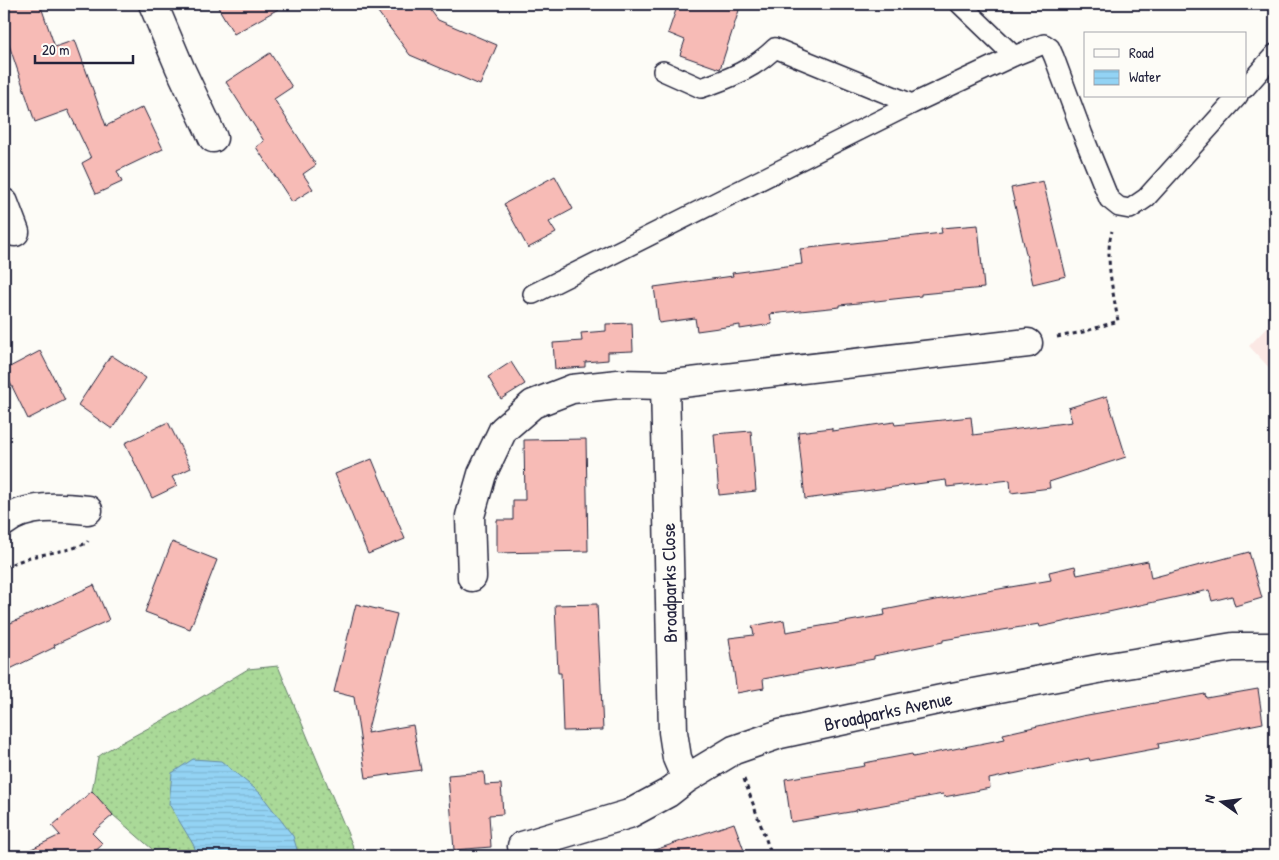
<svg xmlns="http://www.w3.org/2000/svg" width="1279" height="860" viewBox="0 0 1279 860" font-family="'Patrick Hand',sans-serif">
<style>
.built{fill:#fbe8e4}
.grass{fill:url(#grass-dots);stroke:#667e6a}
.water{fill:url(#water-rules);stroke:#668caa}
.building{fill:#f7bbb6;stroke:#22223b}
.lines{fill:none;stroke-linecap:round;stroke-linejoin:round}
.lane-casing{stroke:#22223b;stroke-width:22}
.street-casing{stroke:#22223b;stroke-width:31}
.path{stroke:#22223b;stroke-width:3;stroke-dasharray:4 4;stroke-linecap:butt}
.lane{stroke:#fdfcf7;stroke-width:19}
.street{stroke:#fdfcf7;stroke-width:28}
.labels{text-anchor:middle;stroke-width:5;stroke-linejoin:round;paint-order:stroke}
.street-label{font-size:19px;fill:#22223b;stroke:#fdfcf7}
</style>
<defs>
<pattern id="grass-dots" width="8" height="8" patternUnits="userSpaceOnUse" patternTransform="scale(1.25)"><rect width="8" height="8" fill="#aad998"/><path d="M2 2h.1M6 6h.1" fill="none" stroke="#92ba84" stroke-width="1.8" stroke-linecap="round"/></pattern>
<pattern id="water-rules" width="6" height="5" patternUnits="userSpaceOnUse" patternTransform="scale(1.25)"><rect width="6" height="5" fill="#93d3f4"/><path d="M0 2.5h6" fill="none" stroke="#7eb5d2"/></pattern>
</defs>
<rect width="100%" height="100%" fill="#fdfcf7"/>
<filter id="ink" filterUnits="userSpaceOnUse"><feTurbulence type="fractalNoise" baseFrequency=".02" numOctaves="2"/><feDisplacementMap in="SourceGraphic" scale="10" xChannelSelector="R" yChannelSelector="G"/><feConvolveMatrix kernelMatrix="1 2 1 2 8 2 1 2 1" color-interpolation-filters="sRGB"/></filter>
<g filter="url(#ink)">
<!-- built -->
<path class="built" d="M1275 319V374L1249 346Z"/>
<!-- grass -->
<path class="grass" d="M278 666 357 856H160L113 815 92 791 98 757 106 751 165 719 248 669Z"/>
<!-- water -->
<path class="water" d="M193 759 221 761 260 793 293 836 299 856H198L193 844 169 804 172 773Z"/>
<!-- building -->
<path class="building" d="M4 4H40L55 47 75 40 106 126 143 107 163 149 117 171 122 182 96 194 82 163 91 158 68 110 35 122 4 30Z
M216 4H287L234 34Z
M372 4H426L438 20 497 45 480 85 410 55Z
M678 4H741L720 69 680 55 685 40 668 33Z
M270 53 292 87 274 99 316 165 303 174 313 189 292 202 256 147 264 141 226 82Z
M555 176 573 209 549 222 556 233 528 248 504 204Z
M1043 181 1066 276 1033 284 1011 188Z
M978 225 984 288 921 294V296L840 305V307L770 314 772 324 740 329V325L697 331 695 318 659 323 654 287 733 276 732 273 802 264 800 249 942 233 941 228Z
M632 323 633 351 608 352V360L585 362V367L555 369 553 343 582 341 581 333 606 331V324Z
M40 351 65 400 28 419 4 370Z
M111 355 146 378 112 429 78 405Z
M511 362 525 384 501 399 488 377Z
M1107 396 1126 457 1049 482 1050 488 1011 493 1010 480 947 487 946 480 805 499 798 432 832 428V431L894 422 895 425 971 417 973 435 1072 422 1068 408Z
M168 422 191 468 172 477 177 486 152 498 125 443Z
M751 431 756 491 719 495 714 434Z
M586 439 588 551 497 553V520H513V500H525L524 440Z
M372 459 405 539 368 554 335 474Z
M172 542 217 560 190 629 145 612Z
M1249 552 1262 598 1235 606 1232 596 1212 601 1209 590 1040 627 1039 624 943 640V642L874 656V659L763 679 764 688 737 693 729 638 754 635 752 626 784 620 786 632 885 615 884 610 930 601 1051 580 1049 572 1075 566 1077 575 1148 561 1151 578Z
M94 585 109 620 54 645 55 647 4 672V626Z
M356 604 397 614 367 733 413 725 421 770 366 778 354 697 334 692Z
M597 604 603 730 563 731 561 673H558L555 605Z
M1258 689 1263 723 1158 744 1159 748 1090 761 1089 758 989 779 990 788 944 797 943 794 856 810V811L791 822 785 779 865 766 864 763 912 754 913 757 1005 739 1003 734 1082 716 1205 694 1206 698Z
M484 772 485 785 501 784 503 814 489 815 491 847 454 850 448 775Z
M92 791 113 815 92 833 103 844 90 856H17L60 835 52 826Z
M734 823 746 856H650L649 852Z"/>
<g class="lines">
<!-- lane casing -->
<g class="lane-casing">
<path id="lane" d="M960 4 1014 56 1044 44 1050 48 1054 57 1083 135 1109 199 1119 207 1130 209 1146 198 1238 96
M663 71 701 88C729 79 755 68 775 48L912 104 1014 56
M1245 88 1275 54
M533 294 912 104"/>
</g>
<!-- street casing -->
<g class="street-casing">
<path id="street" d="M153 4 180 68 213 138
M4 203 15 232
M665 385 673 732 677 758 686 779
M4 522C27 504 60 507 88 510
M472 577 470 516 482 474 503 430 533 404 572 389 618 384 665 385 1028 343
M522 846 629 814 668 793 686 779 734 750 780 734 942 699 1103 668 1233 647H1275"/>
</g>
<!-- path -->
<path class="path" d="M1057 337 1083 332 1118 321C1114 296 1104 255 1112 231
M4 567 30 557 71 549 87 543 88 541
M744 779 772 856"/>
<!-- lane -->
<use href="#lane" class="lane"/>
<!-- street -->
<use href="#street" class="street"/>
</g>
</g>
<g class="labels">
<!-- street labels -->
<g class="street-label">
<text transform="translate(669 583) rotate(-91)" y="7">Broadparks Close</text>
<text transform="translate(888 711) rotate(-12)" y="7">Broadparks Avenue</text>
</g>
</g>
<!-- margin -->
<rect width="1279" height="860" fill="none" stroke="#fdfcf7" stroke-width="20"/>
<rect x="10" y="10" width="1259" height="840" fill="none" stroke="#22223b" stroke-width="2" filter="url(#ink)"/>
<!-- legend -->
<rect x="1084" y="32" width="162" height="65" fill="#fdfcf7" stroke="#a5a5ac"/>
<rect x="1094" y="49" width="25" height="8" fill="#fdfcf7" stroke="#a5a5ac"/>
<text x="1129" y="58" font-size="15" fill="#22223b">Road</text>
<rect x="1094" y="70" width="25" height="15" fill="url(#water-rules)" stroke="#a5a5ac"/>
<text x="1129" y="82" font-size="15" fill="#22223b">Water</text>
<!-- north arrow -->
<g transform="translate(1222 802) rotate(284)" stroke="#fdfcf7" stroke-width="4" paint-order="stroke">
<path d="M0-4L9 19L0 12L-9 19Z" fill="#22223b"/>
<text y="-8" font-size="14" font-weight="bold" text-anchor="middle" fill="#22223b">N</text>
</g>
<!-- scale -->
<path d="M35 55v8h98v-8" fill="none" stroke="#22223b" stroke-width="2.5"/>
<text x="42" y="55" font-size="15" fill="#22223b" stroke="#fdfcf7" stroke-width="4" paint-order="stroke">20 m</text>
</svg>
